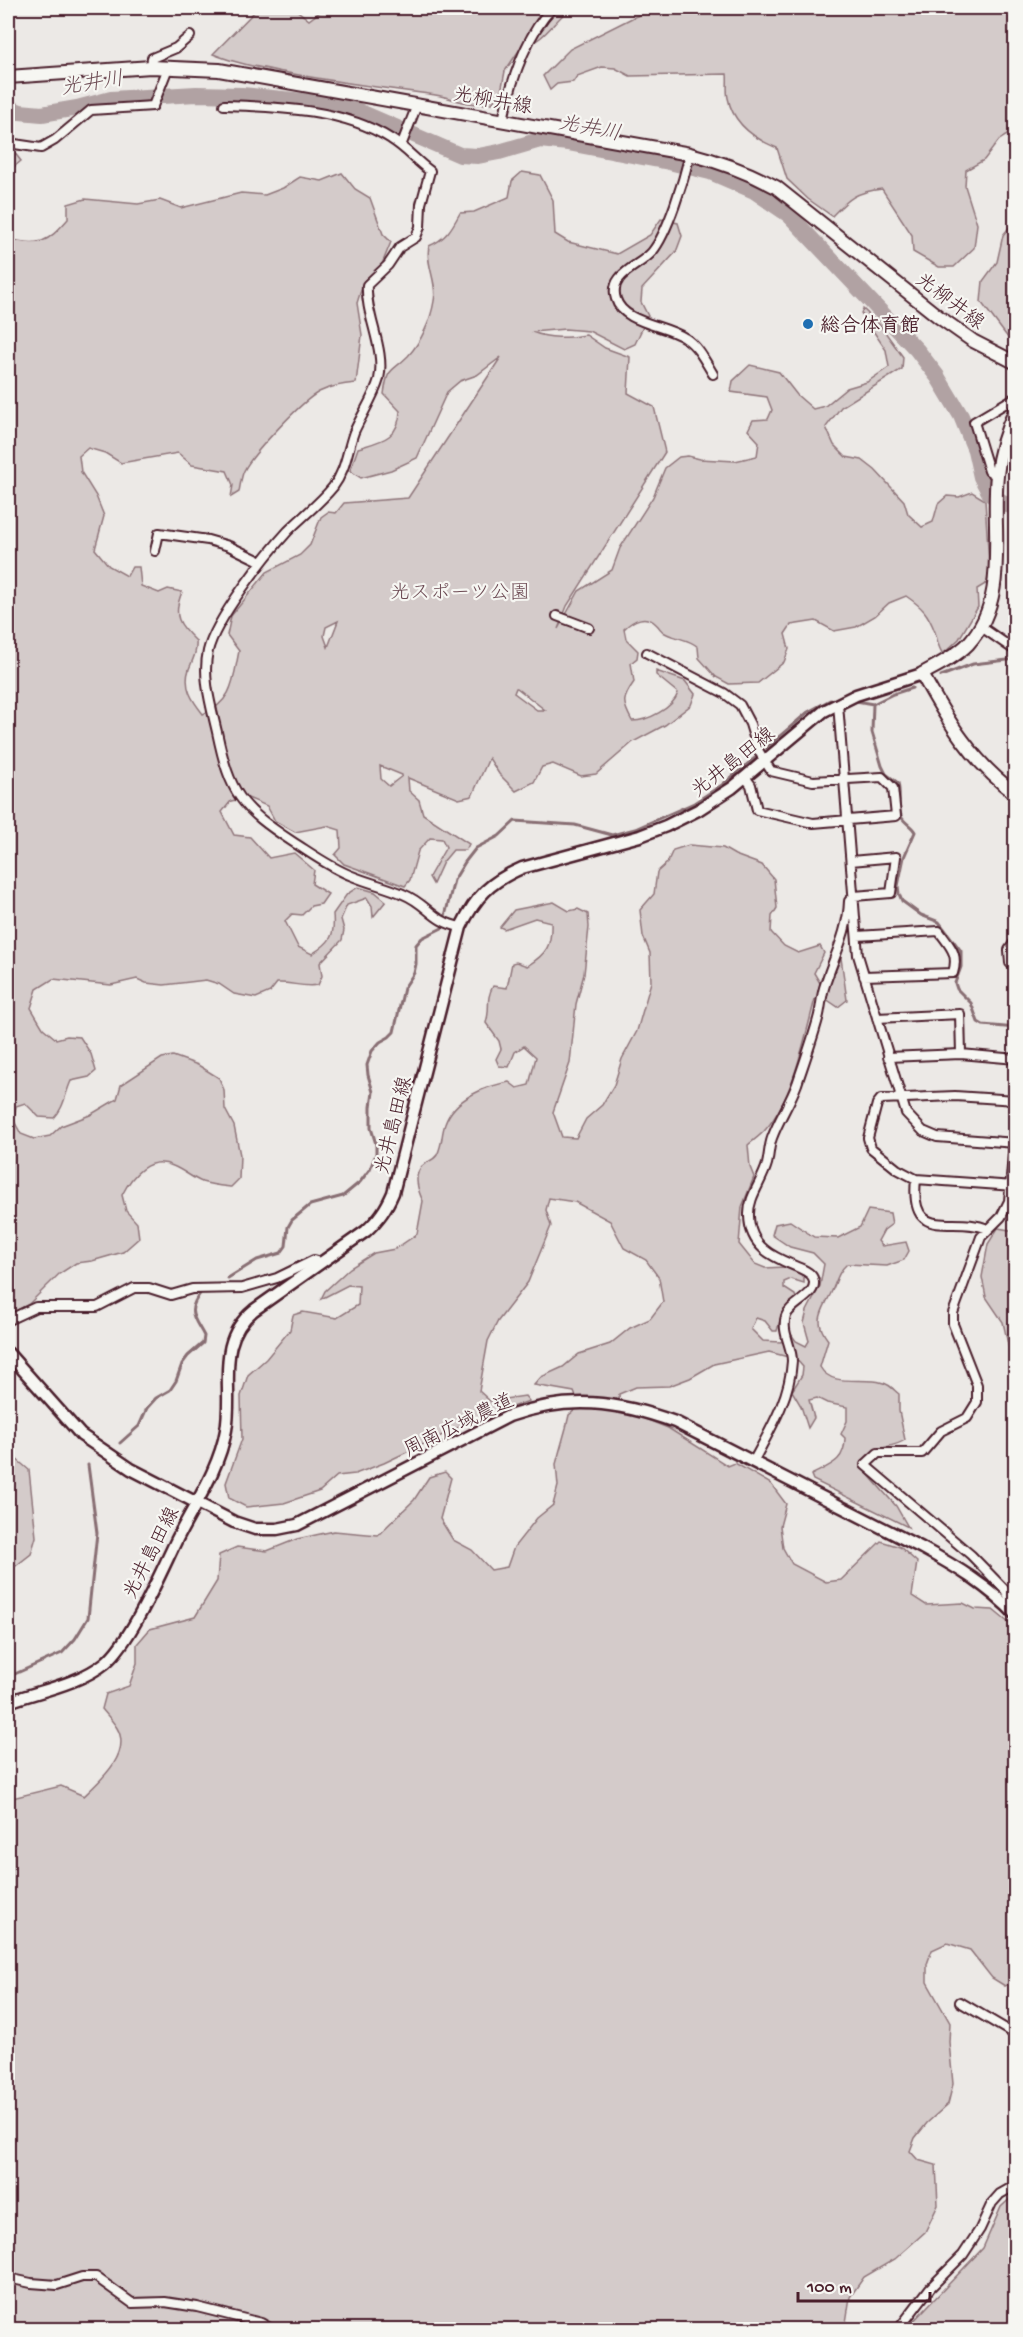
<svg xmlns="http://www.w3.org/2000/svg" width="1023" height="2337" viewBox="0 0 1023 2337" font-family="'Gochi Hand','Klee One',sans-serif">
<style>
.green{fill:#d4cbca;stroke:#8f757a;stroke-width:1.5;fill-rule:evenodd}
.lines{fill:none;stroke-linecap:round;stroke-linejoin:round}
.stream{stroke:#886e73;stroke-width:3}
.river{stroke:#b1a2a3;stroke-width:16}
.street-casing{stroke:#4a1f2b;stroke-width:12}
.secondary-casing{stroke:#4a1f2b;stroke-width:15}
.primary-casing{stroke:#4a1f2b;stroke-width:16}
.street{stroke:#f6f6f2;stroke-width:8}
.secondary{stroke:#f6f6f2;stroke-width:10}
.primary{stroke:#f6f6f2;stroke-width:12}
.poi-dot{fill:#1f6fb2;stroke:#f6f6f2;stroke-width:2}
.labels{text-anchor:middle;stroke-width:4.5;stroke-linejoin:round;paint-order:stroke}
.street-label{font-size:20px;fill:#4a1f2b;stroke:#f6f6f2}
.poi-label{font-size:20px;font-weight:bold;fill:#4a1f2b;stroke:#f6f6f2;text-anchor:start}
.park-label{font-size:20px;fill:#6c4a53;stroke:#f6f6f2}
.water-label{font-size:21px;font-style:italic;fill:#6e4d55;stroke:#f6f6f2}
</style>
<rect width="100%" height="100%" fill="#ece9e6"/>
<filter id="ink" filterUnits="userSpaceOnUse"><feTurbulence type="fractalNoise" baseFrequency=".0167" numOctaves="2"/><feDisplacementMap in="SourceGraphic" scale="12" xChannelSelector="R" yChannelSelector="G"/><feConvolveMatrix kernelMatrix="1 2 1 2 8 2 1 2 1" color-interpolation-filters="sRGB"/></filter>
<g filter="url(#ink)">
<!-- green -->
<path class="green" d="M258 8H294L309 20 325 8H571C554 20 544 43 522 46L505 71 501 92 492 103C465 107 454 97 429 94 382 88 335 82 288 73 263 68 237 64 213 54Z
M659 8H1015V130L999 140 984 160 966 170 965 186 977 224 974 248 954 267H939L913 252 912 235 882 189C856 192 849 198 832 216L808 199 787 179 777 148C755 139 733 124 728 98 726 91 728 82 727 74L630 76 615 68 602 67 577 76 573 82 557 84 550 90 543 76 570 49 634 17Z
M14 152 21 161 8 172V156Z
M522 172 540 175 553 200 555 234 568 242 617 254 650 235 661 219 678 223 682 236 676 252 642 289 641 302 648 316 635 344 624 349 589 331 565 329 532 332C550 339 567 338 586 335L605 348 630 357 628 393 654 407 665 452 567 606 558 629 579 591 612 570 620 548 653 497 665 468 679 457 688 456 700 459 735 461 757 456 759 442 748 430 753 420 768 419 772 410 767 397 731 392 733 381 750 365 779 372 797 395 813 409 825 406 847 388 867 382 889 367 886 350 861 313 863 309 880 325 903 357 902 369 841 407 826 427 834 445 846 457 862 460 875 470 904 501 908 514 922 527 933 522 938 504 947 496 959 497 972 492 985 500 989 566 987 583 977 589 978 607 959 639 943 654C937 646 938 640 935 632 928 613 922 607 906 596L889 603 875 616 856 627 834 631 816 621 791 625 785 634 789 649 784 662 758 683 729 684 716 677 699 658 698 647C689 639 678 639 667 634 661 632 661 629 657 625 646 613 633 620 624 629L626 639 638 651 637 658 631 663 634 682C622 699 622 703 632 721 648 721 673 708 678 693L656 675V671L685 681 695 694 691 705 665 725 633 742 596 774 581 776 553 764 542 767 534 782 516 791 499 774 489 758 472 796 459 799 408 778 409 791 419 800 423 814 469 844 466 850H453L443 862 433 884 429 877 446 847 442 839 430 838 418 851 410 880 405 886 344 864 335 855 341 848 340 830 327 826 295 832 275 821 267 806 248 798 231 801 222 812 234 835 250 837 269 858 294 853 314 870 312 884 328 894 321 904 311 906 302 915 292 914 285 921 298 947 312 954C331 942 335 936 333 914L347 894 358 887 375 892 386 901 373 917 372 906 367 898 347 905 341 919 344 930 342 940 320 963 322 976 318 985C304 988 291 982 277 983L270 992 256 998 234 994 219 984 206 980 164 985 146 983 137 979 111 985 53 979 37 989 31 1008 43 1028 56 1039 67 1036 80 1037 91 1054 96 1071 89 1077 71 1081C65 1094 64 1108 54 1118L39 1117 25 1103 16 1106 14 1121 21 1134 34 1139 50 1136 61 1126 90 1115 117 1099 121 1085 162 1058 173 1056 198 1065 219 1078 224 1090 225 1109 234 1126 240 1155 239 1179 231 1187C222 1186 211 1185 202 1182 192 1178 183 1170 173 1166 149 1155 132 1175 122 1195L126 1211 137 1223 139 1238 123 1252 92 1261 76 1263 59 1274 29 1304 8 1315V239C41 246 46 244 68 219V204L85 199 138 204 160 200 181 208 241 193 265 195 283 188 300 177 322 181 342 173 355 189 370 198 383 234 391 242 382 264 364 281 357 303 362 335 356 383C343 384 331 386 319 392 303 400 250 456 243 473 241 479 240 486 239 492L231 497 233 485 227 471 192 465 178 453 121 463 105 453 88 448 79 456 81 472 96 496 104 516 95 549 109 566 127 576 132 567H139L141 586 159 593 168 589 182 592C172 616 179 625 196 641 197 652 193 659 189 669 183 687 192 700 203 714 233 702 233 680 239 651L227 635 231 616 267 572 300 555 310 545 321 517 328 512 336 513 344 503 408 498 501 357 477 375 460 381 447 392 417 458 391 470 361 478 350 471 358 448C381 441 399 439 400 411L384 394C388 366 390 374 408 356 421 342 431 320 434 301 438 283 425 264 429 246 446 239 452 228 460 213L474 212 509 197 512 181ZM338 621 328 647 324 636 326 627ZM516 688H517L545 710H537L514 693ZM380 766 402 775V776L389 786 381 779Z
M1015 220 1016 344H1015L1012 343 981 302 983 281 997 262 1003 235Z
M689 845 723 848 735 855 762 865 774 879 777 908 772 916 771 932 784 946 798 953 820 946 824 953 814 973 820 983 832 979 841 958 847 1000 838 1007 826 999H815C804 1040 794 1096 766 1129 761 1135 754 1140 748 1145L750 1167 754 1177 742 1207 739 1244 755 1264 765 1268 784 1267 804 1276V1283L791 1279 784 1282V1288L795 1295 796 1299 782 1313 777 1331H773L765 1321 756 1318 751 1329 763 1341 781 1342 784 1338V1332L791 1334 796 1341 806 1346 809 1341 804 1323 807 1311 820 1286 824 1264 813 1253 790 1247 772 1235 775 1224 790 1221 814 1237 838 1238 860 1227 868 1210 890 1213 892 1224 884 1230 878 1241 882 1246 906 1242 909 1251 904 1260 887 1266 847 1264C837 1273 837 1281 831 1293 822 1312 813 1321 828 1340L820 1367C833 1390 867 1374 888 1385 892 1387 896 1392 899 1394V1411L905 1440C890 1450 869 1444 863 1465L866 1472 896 1506 908 1527 813 1480 811 1475C830 1465 845 1462 845 1438L841 1434 847 1421V1407L827 1403 817 1398 809 1400 814 1418 808 1428 801 1406 792 1391 802 1375 803 1367 796 1359 769 1352 714 1364 690 1378 669 1386 636 1387 619 1394 620 1409 668 1428 728 1466 735 1463 771 1484 786 1504 780 1526 783 1548 792 1564 826 1582 841 1580 881 1541 900 1547 917 1562 912 1596 926 1605 963 1603 975 1609 993 1610 1015 1628V1980L1005 1986 992 1978 970 1950 947 1943 932 1950 927 1964V1982L950 2023 949 2042 953 2084 948 2104 927 2123 915 2138 910 2151 918 2160 936 2165 938 2205 925 2232 895 2259 864 2277 850 2297 845 2329 8 2330V1799L61 1786 84 1796C101 1780 132 1753 117 1728 113 1721 107 1715 102 1709L106 1694 129 1686 137 1663V1644L150 1629 195 1617 217 1581 219 1555 237 1547 267 1551 297 1539 334 1531 378 1535 414 1500 429 1477 445 1472 451 1478 440 1519 453 1540 472 1550 491 1570 507 1567 514 1547 537 1518 553 1505 558 1486 556 1464 566 1428 569 1415 580 1406 574 1392 534 1385 541 1377 563 1367 579 1354 610 1344 630 1328 650 1319 663 1302 659 1278 646 1260 624 1248 610 1221 575 1202 549 1198 546 1210 551 1226 528 1282 498 1321 488 1341 479 1391 490 1401 525 1396 529 1401 472 1421 384 1463 355 1474 337 1476 320 1491 284 1503 246 1507 229 1498 226 1483 242 1439 241 1396 248 1375 266 1359 290 1330 293 1315 303 1312 337 1318 358 1305 359 1286 348 1285 321 1299 325 1291 350 1268 374 1253 395 1249 417 1234 423 1201C418 1191 413 1175 422 1166 427 1161 433 1161 437 1155 443 1143 441 1135 445 1124 454 1098 486 1086 509 1082L517 1088 529 1085 536 1057 524 1046 515 1052 509 1067 499 1066 496 1059 501 1049 499 1041 486 1023C491 1007 485 1001 493 986L507 988 512 963 516 962 527 966C547 954 552 945 551 922L535 918 504 929 500 927 514 910 554 902 569 911 578 909 588 914 589 927 584 974 576 1004 570 1063 553 1112 562 1137 576 1138 586 1119 602 1105 614 1085 622 1059 637 1031 651 982 650 953 643 936 640 910 654 894 657 872 667 863 673 850Z
M998 1228 1015 1231V1375L1003 1322 986 1297 982 1277 988 1244Z
M8 1452 29 1470 36 1537 31 1554 8 1572Z
M1015 2194V2329H906L983 2248 1001 2207Z"/>
<g class="lines">
<!-- stream -->
<path class="stream" d="M941 676 973 664 1016 659
M856 701 873 704 893 694 912 688
M873 704 872 732 882 766 886 774 898 783C901 794 897 807 902 818 906 824 912 826 915 832L904 857 898 886 899 894 902 901 921 915 939 922 961 951V967L955 983 957 989 971 1003 978 1022 983 1025 1016 1028
M766 748 808 712 830 700
M228 1278 257 1260 281 1253 286 1246 288 1227 292 1220 310 1205 343 1196 360 1182 370 1169 376 1154V1144L371 1128V1107L373 1092 368 1075 367 1065 372 1051 380 1042 389 1037 394 1032 404 988 414 973 416 964V945L422 938 442 928 454 880 465 862 476 848 499 836 515 821 575 825 612 835 635 829 694 803 722 785 755 758
M120 1443 139 1426 147 1408 156 1398 170 1390 176 1381 182 1364 188 1356 203 1343 204 1336C194 1317 185 1312 202 1291
M8 1677 62 1653 75 1639 88 1618 97 1533 88 1465"/>
<!-- river -->
<path class="river" d="M8 107 20 112 42 114 77 108 111 99 196 94 242 95 314 102 356 110 460 155 478 156 499 152 540 140 568 143 669 162 710 172 754 191 789 215 917 350 937 376 961 416 975 450 981 477 990 494 1007 505 1016 507"/>
<!-- street casing -->
<g class="street-casing">
<path id="street" d="M151 67 152 58 176 48 190 36
M224 105C279 107 344 109 391 139 406 148 416 161 430 171L421 204 420 227 416 237 400 247 388 265 367 285C365 315 386 350 379 379 374 397 362 414 354 432 347 451 346 470 333 487 320 503 303 516 288 531 266 555 215 620 208 651 202 677 211 706 217 732 230 794 240 807 293 842 312 854 331 868 352 876 369 883 387 887 403 894 428 904 432 922 461 927
M503 120C511 82 525 37 552 8
M8 143 41 148 55 140 91 110 153 106 166 73V67
M401 146 417 105
M690 154C684 179 668 233 652 252 639 267 608 274 616 299 623 323 666 325 685 338 698 346 705 361 713 374
M997 476 989 471 974 422 1016 397
M155 551 159 533 208 540 229 546 262 562
M557 616 589 628
M980 626 1016 651
M647 653 724 693 740 705 750 724 758 750 771 771 813 781 882 777 893 788 896 816 813 823 757 810 751 785 745 777
M838 704 858 955 906 1113 923 1131 937 1137 1016 1143
M857 936 939 931C950 947 959 953 953 973L864 976
M1016 940 1009 950 1010 963 1016 967
M877 1018 960 1014 961 1054
M888 1057 961 1054 1016 1059
M916 1179C909 1245 953 1214 988 1229
M1014 1186 916 1179 897 1169 871 1148 868 1138 877 1104 881 1099 955 1096 1016 1100
M8 1320 36 1307H97L134 1288H149L171 1295 192 1289 242 1288 277 1278 314 1260 321 1262
M753 1462C770 1430 790 1398 792 1361 792 1346 781 1332 786 1316 790 1303 820 1295 813 1278 807 1262 750 1264 749 1216 748 1197 762 1182 767 1164 769 1156 769 1146 772 1138 779 1119 790 1103 797 1084 804 1063 812 1041 818 1019 821 1009 821 998 824 988 833 958 848 933 849 901L854 896 891 893 896 857 851 861
M1009 1608 1012 1602 1005 1590 971 1555 865 1465 878 1453H922L941 1431 967 1418 977 1402V1385L953 1324V1313L981 1237 1001 1217 1009 1201 1016 1118
M960 2002 1016 2035
M8 2278 31 2283 57 2285 82 2277H96L132 2303 165 2302 197 2307 261 2323 273 2330
M898 2330 930 2288 963 2255 980 2229 992 2203 1000 2194 1016 2185"/>
</g>
<!-- secondary casing -->
<g class="secondary-casing">
<path id="secondary" d="M8 1353 81 1435 131 1469 234 1522 255 1529H277L297 1525 509 1416C569 1395 617 1401 675 1422L922 1548C957 1567 988 1586 1016 1615
M8 1702C39 1691 79 1684 105 1663 131 1642 160 1574 176 1541 194 1505 219 1470 226 1430 234 1386 214 1343 254 1310L366 1231C379 1219 386 1209 393 1193L461 927C476 896 490 882 522 868L640 836 666 826 698 810 732 788 824 711 856 695 922 674"/>
</g>
<!-- primary casing -->
<g class="primary-casing">
<path id="primary" d="M8 77 151 67 219 70 690 154C721 162 748 172 776 187L939 317 973 341 1016 363
M1016 409C1006 430 999 452 997 475 991 531 1010 598 968 644 955 657 938 665 922 674 947 720 972 762 1016 794"/>
</g>
<!-- street -->
<use href="#street" class="street"/>
<!-- secondary -->
<use href="#secondary" class="secondary"/>
<!-- primary -->
<use href="#primary" class="primary"/>
</g>
</g>
<!-- markers -->
<circle class="poi-dot" cx="808" cy="324" r="6"/>
<g class="labels">
<!-- street labels -->
<g class="street-label">
<text transform="translate(493 99) rotate(10)" y="7">光柳井線</text>
<text transform="translate(951 300) rotate(37)" y="7">光柳井線</text>
<text transform="translate(732 761) rotate(-38)" y="7">光井島田線</text>
<text transform="translate(392 1125) rotate(-76)" y="7">光井島田線</text>
<text transform="translate(458 1424) rotate(-26)" y="7">周南広域農道</text>
<text transform="translate(150 1552) rotate(-63)" y="7">光井島田線</text>
</g>
<!-- poi labels -->
<g class="poi-label">
<text x="820" y="331">総合体育館</text>
</g>
<!-- park labels -->
<g class="park-label">
<text x="460" y="598">光スポーツ公園</text>
</g>
<!-- water labels -->
<g class="water-label">
<text transform="translate(92 82) rotate(-9)" y="7">光井川</text>
<text transform="translate(590 127) rotate(11)" y="7">光井川</text>
</g>
</g>
<!-- margin -->
<rect width="1023" height="2337" fill="none" stroke="#f6f6f2" stroke-width="30"/>
<rect x="15" y="15" width="993" height="2307" fill="none" stroke="#4a1f2b" stroke-width="2" filter="url(#ink)"/>
<!-- scale -->
<path d="M798 2292v9h132v-9" fill="none" stroke="#4a1f2b" stroke-width="3"/>
<text x="807" y="2292" font-size="18" fill="#4a1f2b" stroke="#f6f6f2" stroke-width="4.5" paint-order="stroke">100 m</text>
</svg>
